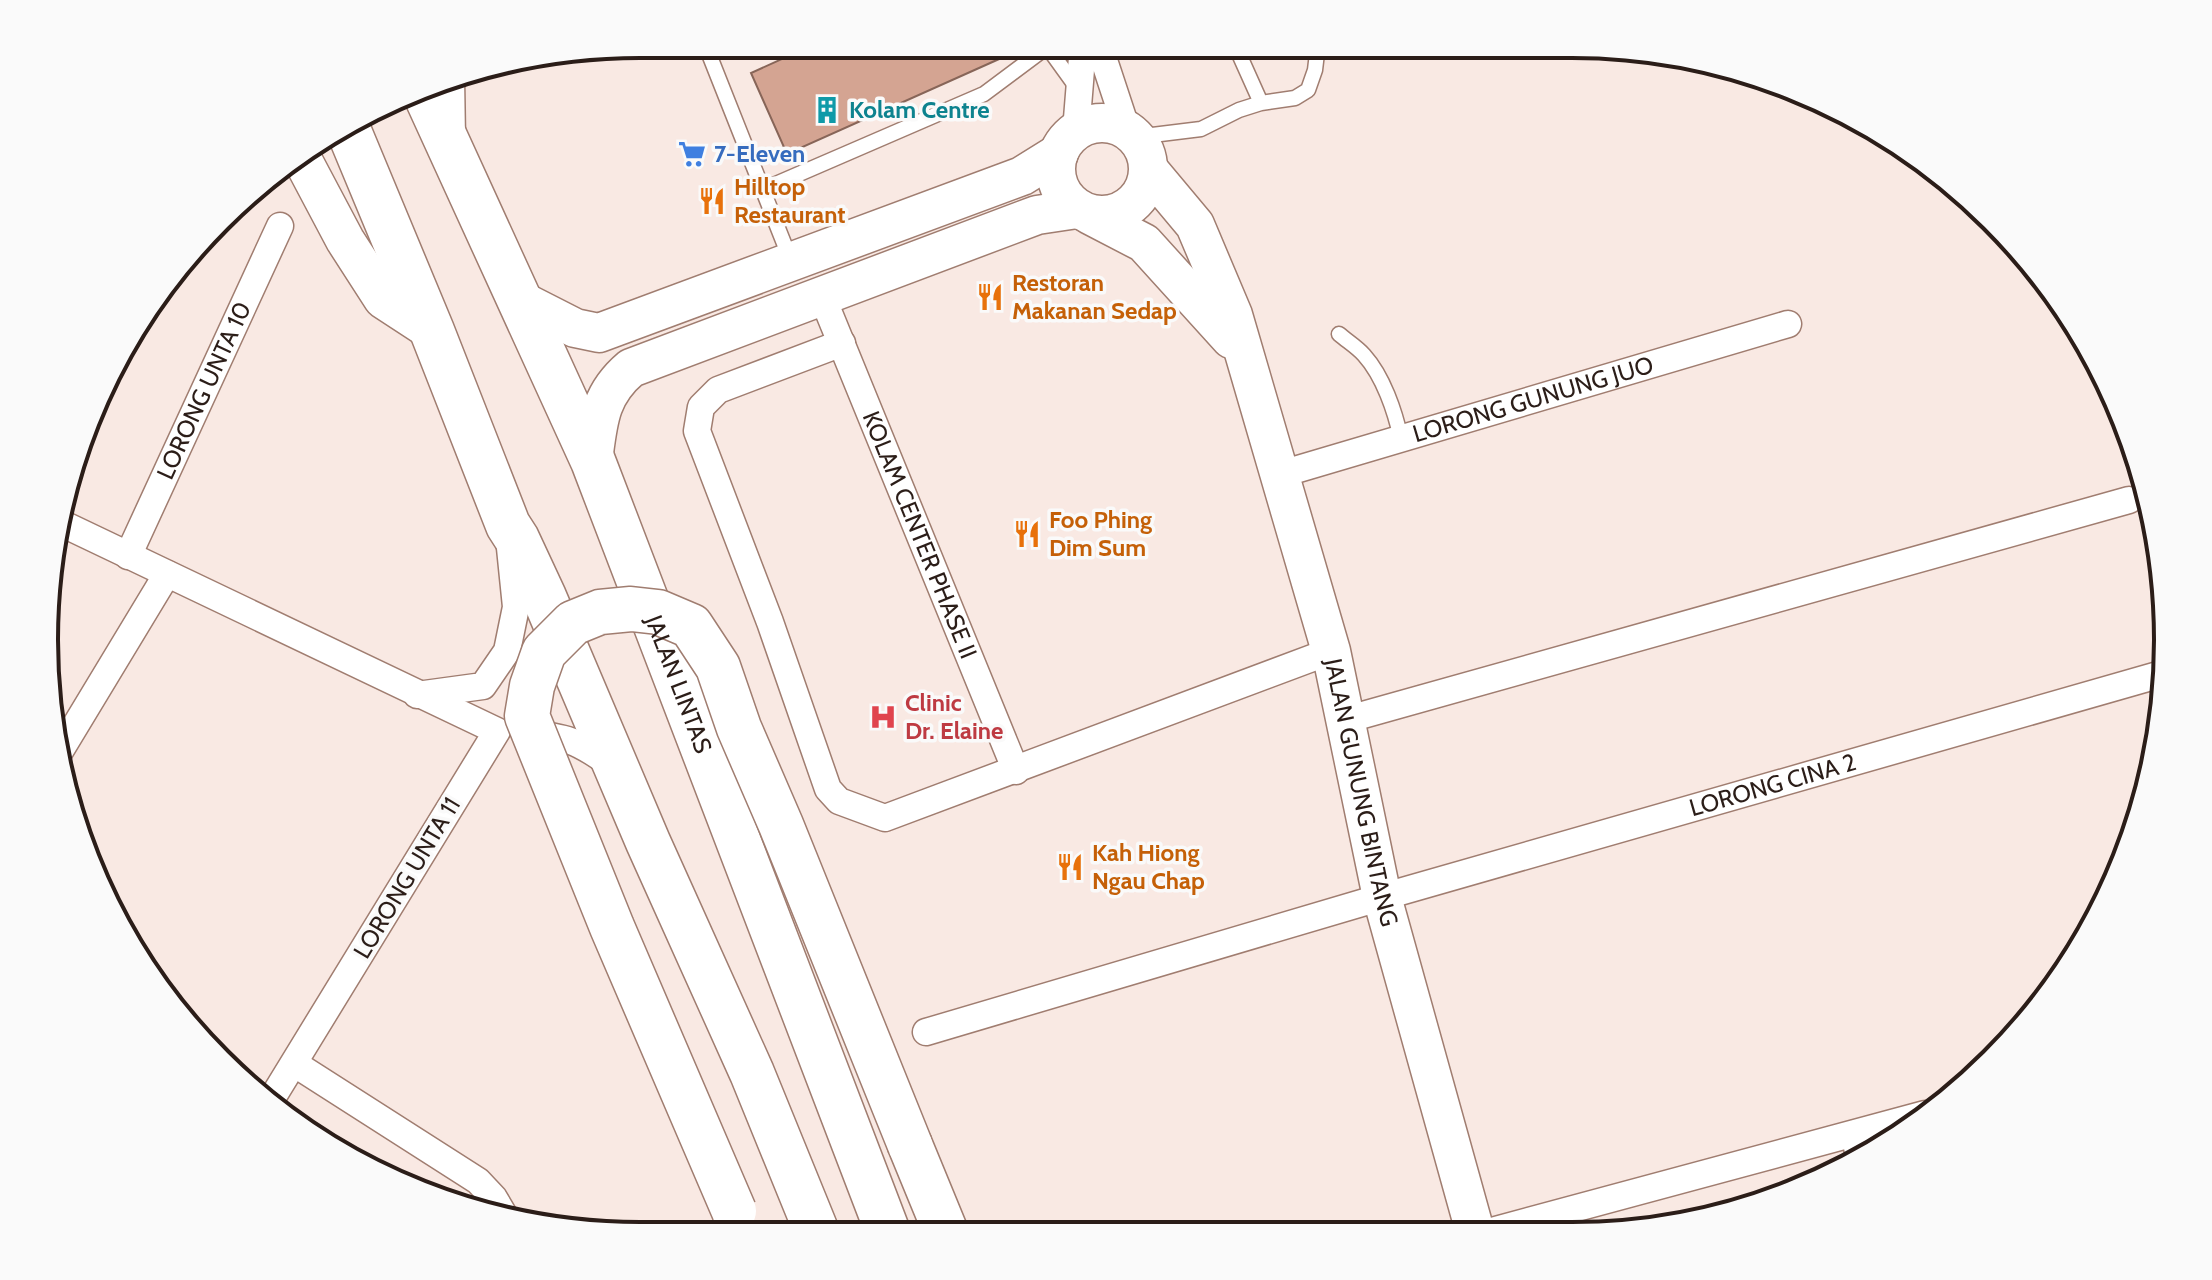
<svg xmlns="http://www.w3.org/2000/svg" width="2212" height="1280" viewBox="0 0 2212 1280" font-family="Cabin,sans-serif">
<style>
.building{fill:#d4a492;stroke:#876558;stroke-width:2}
.lines{fill:none;stroke-linecap:round;stroke-linejoin:round}
.lane-casing{stroke:#a07d70;stroke-width:17}
.street-casing{stroke:#a07d70;stroke-width:29}
.secondary-casing{stroke:#a07d70;stroke-width:41}
.highway-casing{stroke:#a07d70;stroke-width:47}
.lane{stroke:#fff;stroke-width:14}
.street{stroke:#fff;stroke-width:26}
.secondary{stroke:#fff;stroke-width:38}
.highway{stroke:#fff;stroke-width:44}
.highway-bridge-casing{stroke:#a07d70;stroke-width:47;stroke-linecap:butt}
.highway-bridge{stroke:#fff;stroke-width:44}
.labels{text-anchor:middle;stroke-width:7;stroke-linejoin:round;paint-order:stroke}
.culture-label{font-size:24px;font-weight:bold;fill:#0d838f;stroke:#fafafa;text-anchor:start}
.shop-label{font-size:24px;font-weight:bold;fill:#366cbe;stroke:#fafafa;text-anchor:start}
.food-label{font-size:24px;font-weight:bold;fill:#c56008;stroke:#fafafa;text-anchor:start}
.street-label{font-size:24px;fill:#2b1d18;stroke:#fafafa}
.health-label{font-size:24px;font-weight:bold;fill:#be3a42;stroke:#fafafa;text-anchor:start}
.rim{fill:none;stroke:#2b1d18;stroke-width:4}
</style>
<rect width="100%" height="100%" fill="#f9e9e3"/>
<!-- building -->
<path class="building" d="M815 44 1014 45 1017 51 787 154 751 73Z"/>
<g class="lines">
<!-- lane casing -->
<g class="lane-casing">
<path id="lane" d="M705 44 791 261
M1046 45 1077 88
M1235 45 1261 103
M1136 137 1201 129 1239 110 1261 103 1295 98 1308 90 1315 70 1318 45
M762 190 984 94 1047 47
M1339 334C1347 341 1357 347 1364 355 1383 376 1395 411 1401 439"/>
</g>
<!-- street casing -->
<g class="street-casing">
<g id="street">
<path d="M1099 45 1127 130"/>
<path d="M1076 131 1083 45"/>
<path id="s1" d="M822 296 1016 771"/>
<path d="M842 343 718 390 701 407 697 431 770 622 828 789 839 801 885 818 1331 651"/>
<path id="s2" d="M1278 475 1788 324"/>
<path d="M61 523 497 731 271 1100"/>
<path id="s3" d="M128 556 280 226"/>
<path d="M417 695 483 686 507 651 516 607 510 548"/>
<path d="M1345 720 2129 500"/>
<path d="M525 733C566 737 577 740 610 764"/>
<path d="M60 751 167 574"/>
<path id="s4" d="M926 1032 1382 897 2165 673"/>
<path d="M295 1064 478 1181 494 1198 504 1215"/>
<path d="M1854 1134 1860 1160"/>
<path d="M1477 1235 1925 1114"/>
</g>
</g>
<!-- secondary casing -->
<g class="secondary-casing">
<g id="secondary">
<path d="M445 77 446 139"/>
<circle cx="1102" cy="169" r="46"/>
<path d="M300 155 345 240 383 299 432 331"/>
<path id="s5" d="M1149 170 1195 225 1233 315 1331 651 1382 897 1476 1235"/>
<path d="M1090 215 1144 243 1231 339"/>
<path d="M520 300 575 328 599 333 1022 176 1059 153"/>
<path d="M593 461C598 422 599 395 631 368L1037 215 1077 209"/>
</g>
</g>
<!-- highway casing -->
<g class="highway-casing">
<g id="highway">
<path id="s6" d="M423 89 593 461 889 1235"/>
<path d="M348 129 432 331 508 525 517 539 544 597 648 842 752 1073 818 1235"/>
<path d="M910 1145 947 1235"/>
</g>
</g>
<!-- lane -->
<use href="#lane" class="lane"/>
<!-- street -->
<use href="#street" class="street"/>
<!-- secondary -->
<use href="#secondary" class="secondary"/>
<!-- highway -->
<use href="#highway" class="highway"/>
<!-- highway-bridge casing -->
<g class="highway-bridge-casing">
<path id="highway-bridge" d="M734 1211 612 927 527 716 532 686 544 652 573 623 600 612 631 609 658 612 691 626 718 667 739 728 781 825 910 1145"/>
</g>
<!-- highway-bridge -->
<use href="#highway-bridge" class="highway-bridge"/>
</g>
<!-- icons -->
<defs>
<g id="building-bare" transform="scale(2.16)"><path d="M-4-6H4V6H1V3H-1V6H-4ZM-2.5-4.3h1.7v1.8h-1.7ZM.8-4.3h1.7v1.8H.8ZM-2.5-1h1.7V.8h-1.7ZM.8-1h1.7V.8H.8Z" fill="#0f9aa8" stroke="#fafafa" stroke-width="2.5" paint-order="stroke"/></g>
<g id="supermarket-bare" transform="scale(2.16)"><path d="M-6-5.5h2.5l.6 2H6L4.5 2H-2.5L-4.4-4H-6ZM-1.5 3.2a1.3 1.3 0 1 0 .1 0ZM3 3.2a1.3 1.3 0 1 0 .1 0Z" fill="#3f7fe0" stroke="#fafafa" stroke-width="2.5" paint-order="stroke"/></g>
<g id="restaurant-bare" transform="scale(2.16)"><path d="M-5-6h1v4h1v-4h1v4h1v-4h1v5L-1.5 .5V6h-2V.5L-5-1ZM5-6V6H3V1.5H1.5Q1.5-4 5-6Z" fill="#e8710a" stroke="#fafafa" stroke-width="2.5" paint-order="stroke"/></g>
<g id="hospital-bare" transform="scale(2.16)"><path d="M-5-5h3v3.5h4V-5h3V5h-3V1.5h-4V5h-3Z" fill="#e0444e" stroke="#fafafa" stroke-width="2.5" paint-order="stroke"/></g>
</defs>
<g fill-rule="evenodd">
<use href="#building-bare" x="827" y="110"/>
<use href="#supermarket-bare" x="692" y="154"/>
<use href="#restaurant-bare" x="712" y="201"/>
<use href="#restaurant-bare" x="990" y="297"/>
<use href="#restaurant-bare" x="1027" y="534"/>
<use href="#hospital-bare" x="883" y="717"/>
<use href="#restaurant-bare" x="1070" y="867"/>
</g>
<g class="labels">
<!-- culture labels -->
<g class="culture-label">
<text x="849" y="118">Kolam Centre</text>
</g>
<!-- shop labels -->
<g class="shop-label">
<text x="714" y="162">7-Eleven</text>
</g>
<!-- food labels -->
<g class="food-label">
<text x="734" y="195">Hilltop<tspan x="734" dy="28">Restaurant</tspan></text>
<text x="1012" y="291">Restoran<tspan x="1012" dy="28">Makanan Sedap</tspan></text>
<text x="1049" y="528">Foo Phing<tspan x="1049" dy="28">Dim Sum</tspan></text>
<text x="1092" y="861">Kah Hiong<tspan x="1092" dy="28">Ngau Chap</tspan></text>
</g>
<!-- street labels -->
<g class="street-label">
<text dy="8" stroke="none"><textPath href="#s3" startOffset="182">LORONG UNTA 10</textPath></text>
<text dy="8" stroke="none"><textPath href="#s2" startOffset="266">LORONG GUNUNG JUO</textPath></text>
<text dy="8" stroke="none"><textPath href="#s1" startOffset="258">KOLAM CENTER PHASE II</textPath></text>
<text dy="8" stroke="none"><textPath href="#s6" startOffset="648">JALAN LINTAS</textPath></text>
<text dy="8" stroke="none"><textPath href="#s4" startOffset="882">LORONG CINA 2</textPath></text>
<text dy="8" stroke="none"><textPath href="#s5" startOffset="664">JALAN GUNUNG BINTANG</textPath></text>
<text transform="translate(407 878) rotate(-59)" y="8">LORONG UNTA 11</text>
</g>
<!-- health labels -->
<g class="health-label">
<text x="905" y="711">Clinic<tspan x="905" dy="28">Dr. Elaine</tspan></text>
</g>
</g>
<!-- crop -->
<path d="M0 0H2212V1280H0ZM640 58H1572A582 582 0 0 1 2154 640V640A582 582 0 0 1 1572 1222H640A582 582 0 0 1 58 640V640A582 582 0 0 1 640 58Z" fill="#fafafa" fill-rule="evenodd"/>
<path class="rim" d="M640 58H1572A582 582 0 0 1 2154 640V640A582 582 0 0 1 1572 1222H640A582 582 0 0 1 58 640V640A582 582 0 0 1 640 58Z"/>
</svg>
